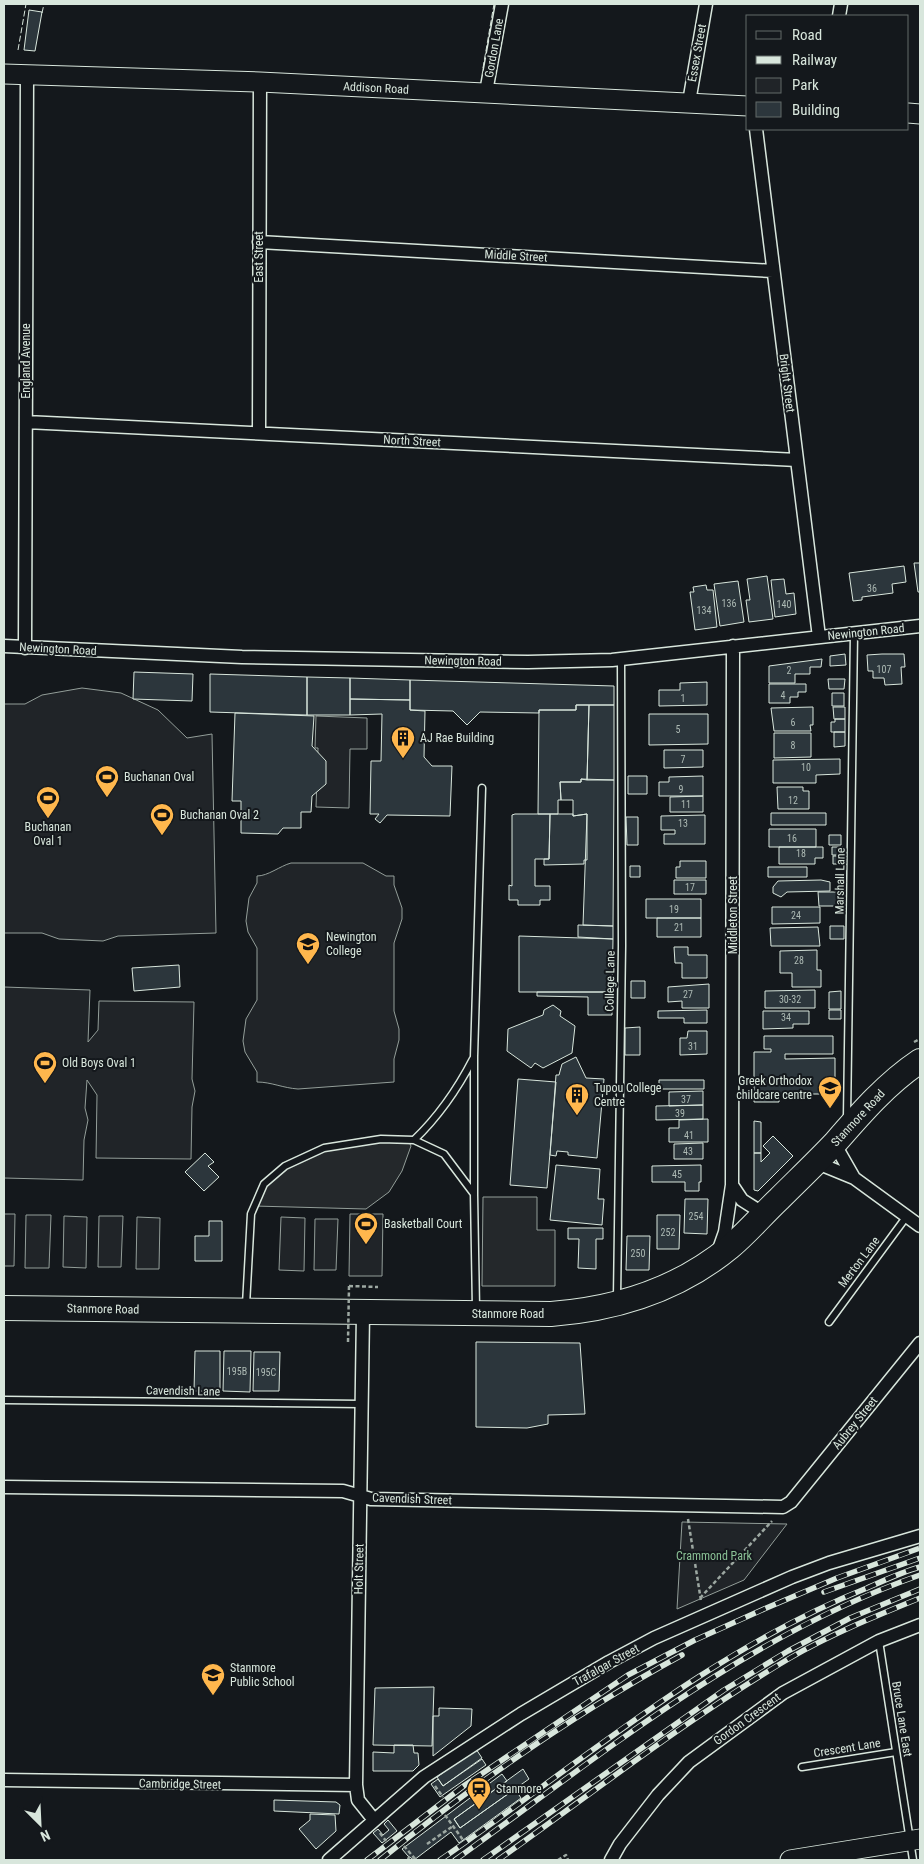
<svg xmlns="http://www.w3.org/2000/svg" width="924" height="1864" viewBox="0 0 924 1864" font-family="'Roboto Condensed',sans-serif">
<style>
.green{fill:#202428;stroke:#939e99}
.parking{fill:#24282b;stroke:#939e99}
.building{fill:#2c363c;stroke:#d8e6dc}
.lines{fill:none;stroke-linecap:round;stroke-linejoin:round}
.lane-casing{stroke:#d8e6dc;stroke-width:9}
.street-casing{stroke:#d8e6dc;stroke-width:15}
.secondary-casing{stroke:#d8e6dc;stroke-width:21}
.highway-casing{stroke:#d8e6dc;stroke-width:26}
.path{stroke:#9da8a2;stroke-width:2.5;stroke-dasharray:4 2.5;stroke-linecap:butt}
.lane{stroke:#14181c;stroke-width:6}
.street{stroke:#14181c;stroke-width:12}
.secondary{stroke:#14181c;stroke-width:19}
.highway{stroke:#14181c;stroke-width:24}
.rail-casing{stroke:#d8e6dc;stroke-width:5.5}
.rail{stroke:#14181c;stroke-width:4;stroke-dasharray:11;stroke-linecap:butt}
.path-bridge{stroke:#9da8a2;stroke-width:2.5;stroke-dasharray:4 2.5;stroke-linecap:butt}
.fence{stroke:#d8e6dc;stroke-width:1;stroke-dasharray:6 2.5;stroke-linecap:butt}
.labels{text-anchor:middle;stroke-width:4;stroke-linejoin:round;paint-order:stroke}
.number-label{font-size:10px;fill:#adbab4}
.street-label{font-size:12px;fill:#d8e6dc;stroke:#14181c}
.poi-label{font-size:12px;fill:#d8e6dc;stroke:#14181c;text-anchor:start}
.park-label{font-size:12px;fill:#8ac095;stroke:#14181c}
</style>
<rect width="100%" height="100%" fill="#14181c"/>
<!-- green -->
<path class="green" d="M82 688 121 693 158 710 187 738 212 734 216 933 118 936 103 941 59 939 42 933H4V704H25L42 695Z
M316 716 367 718V749H350L349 808 316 807 318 748H315Z
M291 863H363L386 876H394V885L402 908V919L394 943V1011L399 1029V1040L394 1059V1082L298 1089C283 1088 271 1082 257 1082V1072L245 1052 243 1041 246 1019 257 1000V948L248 932 246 921 249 898 257 883V876C268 876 280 866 291 863Z
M4 987 90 990 88 1042 98 1030 99 1001 194 1002 192 1079 195 1091 192 1107 191 1159 96 1158 97 1095 87 1080 85 1108 88 1120 84 1140 83 1180 4 1178Z
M4 1214H15L14 1266H4Z
M350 1214H383L382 1276H349Z
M26 1215H51L49 1268H25Z
M64 1216 87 1217 86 1268 63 1267Z
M99 1216H123L121 1267H98Z
M137 1217 160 1218 159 1269H136Z
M281 1217 305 1218 304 1271 279 1270Z
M315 1219H338L336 1270H314Z
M682 1522 787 1524 744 1580 677 1609Z"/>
<!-- parking -->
<path class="parking" d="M381 1139 408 1140 411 1146 402 1171 389 1192 366 1209 254 1206 264 1184 285 1166 324 1148Z
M483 1197H537V1230H555V1286H482Z"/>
<!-- building -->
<path class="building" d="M29 10 42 12 35 51 24 50Z
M914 563H920V592H918Z
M904 566 906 582 892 584 893 593 862 597V600L853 601 849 573Z
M767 576 773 619 749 622 746 600H750L747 579Z
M784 579 786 594 794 593 796 614 775 617 771 580Z
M738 581 744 622 720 626 714 584Z
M706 585 707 590H713L717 627 695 630 690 592H694L693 587Z
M845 654 846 665 830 666V656Z
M882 654H904L905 667H901L902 684 885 685 884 678H873V671H868L867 655Z
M822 659 821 667H810V674H795V683H769V666Z
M134 672 193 674 192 701 133 699Z
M210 674 307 677V715L210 712Z
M307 677 350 678V715H307Z
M350 678 410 680V700L350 699Z
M828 679H845L844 689H829Z
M410 680 614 686V705H576V710H539V713L480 712 467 725 453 711 410 710Z
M707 682V705L659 706V690H680V683Z
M769 684H806V692H798V697H790V703H769Z
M832 693H844V706H832Z
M350 699 410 700V710L425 711 424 757 432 766H452L450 816 387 815 380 823 375 819 379 814H370L371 761H381L382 714 350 715Z
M576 705H589L587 780 581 779V782H560L561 800H558V814H538L539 710H576Z
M589 705H614V780H587Z
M813 707V725H810L811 731H774L771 708Z
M833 707H845V719H834Z
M235 713 314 716 312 746 326 761V784L312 796 311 812H301V828H283L278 834 241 833V801H232Z
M649 714H708V744L649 745Z
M835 719H845V732H831V722H835Z
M834 732H845V746L834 747Z
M774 733H811V757L774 758Z
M664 750H703V767L664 768Z
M840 759V774L816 775V783H773V760Z
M628 776H647V794H628Z
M703 776V796H659V782H669V777Z
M581 779 614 780 613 926 583 925 587 814 573 816V800H561L560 782H581Z
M777 787H803V791H809V809H778Z
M703 796V812H670V797Z
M771 813H826V825H771Z
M515 814H550L549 859H535V886H550V900H540V905H518V900H509V885L512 886V815Z
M550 814H573V816L587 814V860H584V864L544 865V859H549Z
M705 815V844H664V834H675V830H661V816Z
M626 817H638V845H627Z
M769 829H816V847H769Z
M829 835H841V845H829Z
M779 847H823V858H815V864H779Z
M832 847H843V855H832Z
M833 856H842V864H833Z
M680 861H706V878H676V867H680Z
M630 866H640V877H630Z
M768 867H807V877H768Z
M674 880H706V894H674Z
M821 880 830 882V891L787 892 781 897 773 893V887L778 881Z
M818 892H838V906H819Z
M646 899H701V918H646Z
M772 907H820V923L772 924Z
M657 918H701V937H657Z
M578 925 613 926V939L578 937Z
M830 926H844V939H830Z
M818 927 820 946H771L770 928Z
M519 936 613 939 612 992H519Z
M674 947H688V955H707V978H682V963H675Z
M817 950V970H821V987H792V973H780V951Z
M179 965 180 987 134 991 132 968Z
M631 981H645V998H631Z
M709 984V1008H682V1001L668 1002V987Z
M815 990V1008H765V991Z
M841 991V1009H829V992Z
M537 992H612V1015H588V997L537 996Z
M553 1005 561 1011 560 1016 575 1026 572 1053 543 1068 535 1063 531 1068 507 1051 508 1029 543 1015 544 1010Z
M707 1010V1023H684V1018H658V1011Z
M829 1010H841V1019H829Z
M763 1011H809V1024H793V1028L763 1029Z
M640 1027V1055H625V1028Z
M688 1031H707V1054L680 1055V1038H687Z
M764 1036H833V1054H785V1059L835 1058V1094H779V1102H754V1052H771V1049H764Z
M576 1057 586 1078 604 1079 597 1158 568 1155V1152L557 1151 556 1156 550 1155 556 1075H559L562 1064Z
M518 1079 556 1082 547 1188 510 1185Z
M659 1080H704V1089H659Z
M703 1091V1105L669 1106V1092Z
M703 1105V1119L656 1120V1106Z
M708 1119V1142H669V1128H679V1120Z
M754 1121 761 1122V1153H754Z
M773 1136 793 1156 758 1191 754 1190V1153H761V1162L770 1153 763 1146Z
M703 1143V1159H674V1144Z
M205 1153 214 1162 208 1166 219 1177 204 1191 185 1172Z
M556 1165 600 1169 598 1199H604L602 1225 550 1220Z
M701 1165V1182H699V1191H685V1182H652V1166Z
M685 1199H708L707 1234 684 1233Z
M657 1215H680L679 1249H657Z
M209 1221H222V1261H195V1236H209Z
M568 1228H603V1239H596V1269L578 1268 579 1239H568Z
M627 1236H650L649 1270H626Z
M476 1342 580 1343 585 1414 548 1415V1424L527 1428 476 1427Z
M195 1351H220V1391H194Z
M224 1351H251L250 1392 223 1391Z
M254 1352H280L279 1391H253Z
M434 1687 432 1746 373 1745 375 1688Z
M439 1708 472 1709 471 1726 433 1756V1716H439Z
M394 1745H413L414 1753H418L419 1765 413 1771H373V1752L394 1753Z
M476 1749 482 1758 443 1786 437 1777Z
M482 1759 486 1765 440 1797 431 1784 438 1779 443 1786Z
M523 1769 529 1779 460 1828 454 1819Z
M502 1774 507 1781 454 1819 460 1828 515 1789 521 1798 459 1843 451 1832 414 1860 408 1856 402 1849Z
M274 1800 336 1802 340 1805 339 1814 274 1811Z
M310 1814 335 1815 336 1831 316 1849 299 1829 310 1820Z
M388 1820 397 1831 382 1843 373 1833 378 1829 383 1835 389 1830 384 1824Z"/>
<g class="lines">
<!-- lane casing -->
<g class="lane-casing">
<path id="lane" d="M847 1118 854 634
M414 1140C439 1116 457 1090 473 1059
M474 1194V1057L482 788
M617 1298 622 946 621 659
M246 1305 251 1214 264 1184 285 1166 324 1148 381 1139 414 1140 444 1154 474 1194 476 1308
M829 1322 907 1216
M4 1400 361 1404
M879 1641 913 1860
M802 1767 896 1752"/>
</g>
<!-- street casing -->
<g class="street-casing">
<path id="street" d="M839 16 841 4
M486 92 502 4
M689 102 706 4
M756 129 819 637
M259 242 773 271
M26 422 797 460
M259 433 260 82
M4 646 242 657 528 662 612 660 920 626
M25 648 27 75
M834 1143 854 1178
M815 1162 854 1178 920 1226
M732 1185 742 1200 764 1214
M718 1252 725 1232 732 1185 733 646
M363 1313 356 1785 358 1800 374 1820
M4 1487 343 1491 371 1499 783 1507 791 1502 920 1343
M4 1780 356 1785
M329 1860 424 1777 521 1714 609 1662 654 1638 792 1577 829 1563 920 1536
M611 1860 620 1844 658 1795 689 1762 783 1693 879 1641 920 1625"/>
</g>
<!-- secondary casing -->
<g class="secondary-casing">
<path id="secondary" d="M4 74 260 82 748 106
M908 113 920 114
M790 1860 920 1839"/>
</g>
<!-- highway casing -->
<g class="highway-casing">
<path id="highway" d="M4 1308 551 1314C617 1309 678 1290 730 1247 747 1233 762 1215 779 1199 797 1181 817 1162 835 1143 861 1113 887 1083 920 1061"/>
</g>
<!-- path -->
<path class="path" d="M914 1042 920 1039
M349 1286 378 1287
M688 1519 701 1601
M700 1598 772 1521
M435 1786 443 1797
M445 1815 463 1840
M380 1833 386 1841
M427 1844 453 1826
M404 1846 416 1860
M408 1860 409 1857
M558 1860 566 1855 568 1860"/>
<!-- lane -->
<use href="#lane" class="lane"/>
<!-- street -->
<use href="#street" class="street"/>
<!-- secondary -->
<use href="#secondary" class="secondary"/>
<!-- highway -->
<use href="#highway" class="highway"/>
<!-- rail casing -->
<g class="rail-casing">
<path id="rail" d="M824 1592 920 1558
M367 1860 465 1785 628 1675 695 1640 764 1609 837 1578 920 1548
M380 1860C473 1785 577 1712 682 1655
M440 1860C579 1764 709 1651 867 1588 885 1580 902 1572 920 1567
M455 1860C602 1754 747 1635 920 1575
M483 1860 724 1690 788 1651 850 1618 920 1589
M498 1860C594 1792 688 1718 790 1658 831 1634 876 1616 920 1598"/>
</g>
<!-- rail -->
<use href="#rail" class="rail"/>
<!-- path-bridge -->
<path class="path-bridge" d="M348 1342 349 1286"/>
<!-- fence -->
<path class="fence" d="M42 13 44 4
M18 50 26 4
M483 68 494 4"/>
</g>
<!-- icons -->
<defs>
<g id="building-pin" transform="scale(1.25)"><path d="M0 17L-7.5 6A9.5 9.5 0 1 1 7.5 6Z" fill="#ffb74d" stroke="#14181c"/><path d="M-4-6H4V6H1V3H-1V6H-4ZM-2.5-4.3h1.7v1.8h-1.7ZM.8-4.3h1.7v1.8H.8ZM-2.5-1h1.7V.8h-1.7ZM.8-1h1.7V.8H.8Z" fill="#111"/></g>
<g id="stadium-pin" transform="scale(1.25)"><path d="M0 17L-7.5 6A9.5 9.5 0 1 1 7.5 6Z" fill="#ffb74d" stroke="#14181c"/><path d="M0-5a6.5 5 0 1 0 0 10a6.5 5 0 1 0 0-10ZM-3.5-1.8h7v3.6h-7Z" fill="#111"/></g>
<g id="school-pin" transform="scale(1.25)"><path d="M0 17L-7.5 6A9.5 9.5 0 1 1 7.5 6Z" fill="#ffb74d" stroke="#14181c"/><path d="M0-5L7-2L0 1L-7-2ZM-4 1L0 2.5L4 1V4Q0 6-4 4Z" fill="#111"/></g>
<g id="station-pin" transform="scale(1.25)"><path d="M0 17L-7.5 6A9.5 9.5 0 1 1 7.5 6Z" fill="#ffb74d" stroke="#14181c"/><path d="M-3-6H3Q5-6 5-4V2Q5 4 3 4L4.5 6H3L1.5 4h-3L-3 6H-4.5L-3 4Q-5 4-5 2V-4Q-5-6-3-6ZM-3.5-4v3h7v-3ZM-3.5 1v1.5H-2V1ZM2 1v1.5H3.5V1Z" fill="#111"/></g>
</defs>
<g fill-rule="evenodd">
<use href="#building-pin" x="403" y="738"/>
<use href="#stadium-pin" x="107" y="777"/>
<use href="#stadium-pin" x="48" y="798"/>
<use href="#stadium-pin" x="162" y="815"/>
<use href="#school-pin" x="308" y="944"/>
<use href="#stadium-pin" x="45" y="1063"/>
<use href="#school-pin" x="830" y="1088"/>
<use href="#building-pin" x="577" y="1095"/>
<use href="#stadium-pin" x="366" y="1224"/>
<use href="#school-pin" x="213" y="1675"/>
<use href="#station-pin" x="479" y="1789"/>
</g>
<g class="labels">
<!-- number labels -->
<g class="number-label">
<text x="872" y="592">36</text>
<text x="729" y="607">136</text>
<text x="784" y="608">140</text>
<text x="704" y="614">134</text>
<text x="884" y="673">107</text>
<text x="789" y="674">2</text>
<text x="783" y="699">4</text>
<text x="683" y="702">1</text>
<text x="793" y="726">6</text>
<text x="678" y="733">5</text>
<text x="793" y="749">8</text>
<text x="683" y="763">7</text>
<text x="806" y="771">10</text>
<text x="681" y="793">9</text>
<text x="793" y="804">12</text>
<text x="686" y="808">11</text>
<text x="683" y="827">13</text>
<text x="792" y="842">16</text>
<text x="801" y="857">18</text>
<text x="690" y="891">17</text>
<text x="674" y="913">19</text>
<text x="796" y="919">24</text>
<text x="679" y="931">21</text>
<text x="799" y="964">28</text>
<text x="688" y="998">27</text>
<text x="790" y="1003">30-32</text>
<text x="786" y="1021">34</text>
<text x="693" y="1050">31</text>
<text x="686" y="1103">37</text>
<text x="680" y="1117">39</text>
<text x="689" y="1139">41</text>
<text x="688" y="1155">43</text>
<text x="677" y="1178">45</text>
<text x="696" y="1220">254</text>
<text x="668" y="1236">252</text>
<text x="638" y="1257">250</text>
<text x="237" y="1375">195B</text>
<text x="266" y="1376">195C</text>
</g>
<!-- street labels -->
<g class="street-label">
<text transform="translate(494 48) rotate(-80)" y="4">Gordon Lane</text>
<text transform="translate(697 53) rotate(-80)" y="4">Essex Street</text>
<text transform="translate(376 88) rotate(3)" y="4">Addison Road</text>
<text transform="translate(516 256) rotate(3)" y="4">Middle Street</text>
<text transform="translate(259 257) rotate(-90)" y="4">East Street</text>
<text transform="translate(26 361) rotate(-90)" y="4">England Avenue</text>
<text transform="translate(787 383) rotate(83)" y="4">Bright Street</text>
<text transform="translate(412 441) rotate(3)" y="4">North Street</text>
<text transform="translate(866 632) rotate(-6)" y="4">Newington Road</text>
<text transform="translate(58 649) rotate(3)" y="4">Newington Road</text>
<text transform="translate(463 661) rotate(1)" y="4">Newington Road</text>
<text transform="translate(840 881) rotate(-89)" y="4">Marshall Lane</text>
<text transform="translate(733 915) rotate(-90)" y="4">Middleton Street</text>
<text transform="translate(610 981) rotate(-89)" y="4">College Lane</text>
<text transform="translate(858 1118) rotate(-47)" y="4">Stanmore Road</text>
<text transform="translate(859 1262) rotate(-53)" y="4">Merton Lane</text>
<text transform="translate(103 1309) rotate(1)" y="4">Stanmore Road</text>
<text x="508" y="1318">Stanmore Road</text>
<text transform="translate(183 1391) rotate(1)" y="4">Cavendish Lane</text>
<text transform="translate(855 1423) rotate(-51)" y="4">Aubrey Street</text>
<text transform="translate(412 1499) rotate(2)" y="4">Cavendish Street</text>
<text transform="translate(359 1569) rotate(-89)" y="4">Holt Street</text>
<text transform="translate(606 1665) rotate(-29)" y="4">Trafalgar Street</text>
<text transform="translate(747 1719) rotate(-36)" y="4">Gordon Crescent</text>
<text transform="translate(902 1719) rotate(81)" y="4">Bruce Lane East</text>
<text transform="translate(847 1748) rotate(-9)" y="4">Crescent Lane</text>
<text transform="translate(180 1784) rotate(1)" y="4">Cambridge Street</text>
</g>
<!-- poi labels -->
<g class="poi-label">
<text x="420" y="742">AJ Rae Building</text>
<text x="124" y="781">Buchanan Oval</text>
<text x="180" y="819">Buchanan Oval 2</text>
<text x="48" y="831" text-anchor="middle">Buchanan<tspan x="48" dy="14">Oval 1</tspan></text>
<text x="326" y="941">Newington<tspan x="326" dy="14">College</tspan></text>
<text x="62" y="1067">Old Boys Oval 1</text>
<text x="812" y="1085" text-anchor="end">Greek Orthodox<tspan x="812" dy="14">childcare centre</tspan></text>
<text x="594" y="1092">Tupou College<tspan x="594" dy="14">Centre</tspan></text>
<text x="384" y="1228">Basketball Court</text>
<text x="230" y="1672">Stanmore<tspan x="230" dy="14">Public School</tspan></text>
<text x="496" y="1793">Stanmore</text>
</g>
<!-- park labels -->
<g class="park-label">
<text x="714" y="1560">Crammond Park</text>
</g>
</g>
<!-- border -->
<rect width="924" height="1864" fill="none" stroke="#d8e6dc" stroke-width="10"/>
<!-- legend -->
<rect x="746" y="15" width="162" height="115" fill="#14181c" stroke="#626a69"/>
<rect x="756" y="31" width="25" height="8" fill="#14181c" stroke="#626a69"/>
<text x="792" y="40" font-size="15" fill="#d8e6dc">Road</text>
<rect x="756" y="56" width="25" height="8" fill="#d8e6dc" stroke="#626a69"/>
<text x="792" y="65" font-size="15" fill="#d8e6dc">Railway</text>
<rect x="756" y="78" width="25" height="15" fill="#202428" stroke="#626a69"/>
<text x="792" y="90" font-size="15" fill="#d8e6dc">Park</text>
<rect x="756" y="102" width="25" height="15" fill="#2c363c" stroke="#626a69"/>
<text x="792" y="115" font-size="15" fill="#d8e6dc">Building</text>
<!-- north arrow -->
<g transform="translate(40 1824) rotate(156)" stroke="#14181c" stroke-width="4" paint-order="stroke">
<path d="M0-4L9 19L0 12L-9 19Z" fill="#d8e6dc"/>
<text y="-8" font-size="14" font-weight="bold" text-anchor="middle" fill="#d8e6dc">N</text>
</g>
</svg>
